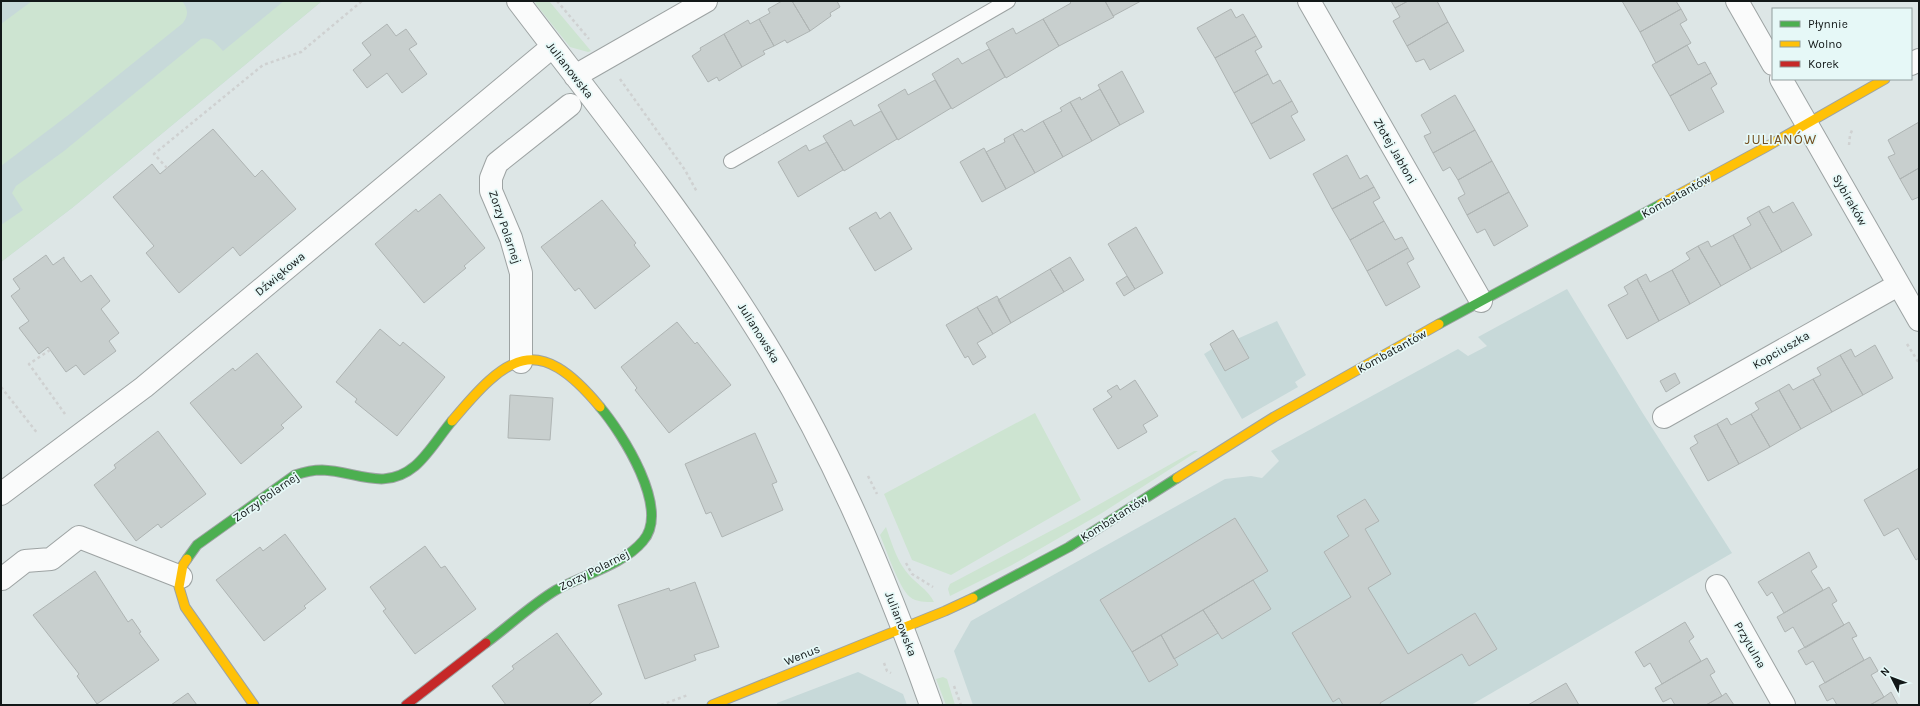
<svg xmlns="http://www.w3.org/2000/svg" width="1920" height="706" viewBox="0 0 1920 706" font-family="Karla,sans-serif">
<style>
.built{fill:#c7d9d9}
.green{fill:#cde4d1}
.building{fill:#c8cfce;stroke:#aeb4b3}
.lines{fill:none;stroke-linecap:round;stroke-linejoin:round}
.lane-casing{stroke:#9da3a3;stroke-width:16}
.street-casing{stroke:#9da3a3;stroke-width:24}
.fast-casing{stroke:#9da3a3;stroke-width:11}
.slow-casing{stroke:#9da3a3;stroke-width:11}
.jam-casing{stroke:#9da3a3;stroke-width:11}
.path{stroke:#cfd1d1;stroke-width:2.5;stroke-dasharray:3 3;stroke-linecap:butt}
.lane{stroke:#fafbfb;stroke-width:14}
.street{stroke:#fafbfb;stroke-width:22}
.fast{stroke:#4caf50;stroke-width:9}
.slow{stroke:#ffc107;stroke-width:9}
.jam{stroke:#c62828;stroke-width:9}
.labels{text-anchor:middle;stroke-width:3.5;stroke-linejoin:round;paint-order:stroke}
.street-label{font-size:12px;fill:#121818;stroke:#e6f8f7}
.quarter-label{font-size:14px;letter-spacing:1px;fill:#734f1f;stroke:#e6f8f7}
</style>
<rect width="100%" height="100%" fill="#dde6e6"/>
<!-- built -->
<path class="built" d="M1 1H322L72 208 1 262Z
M1567 289 1642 412 1732 553 1471 705H973L954 651 971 621 1225 479 1251 476 1262 478 1279 461 1271 451 1458 349 1468 356 1487 346 1478 337Z
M1277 321 1306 375 1295 382 1298 387 1242 419 1204 354 1212 349 1210 344 1233 330 1237 339Z
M858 672 903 694 907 705H777V703Z"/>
<!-- green -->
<path class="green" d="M32 1H182C188 9 189 14 183 23L71 113 1 166V24Z
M284 1H322L72 208 1 262V225L23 210 12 193 16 186 64 151 201 39C212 37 215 43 223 51Z
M537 1H549L591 51 588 52 570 47 535 3Z
M1035 413 1081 500 951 575 912 560 884 494Z
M1194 451H1198L1102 513 1012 565 950 596 948 589 950 584 1075 518Z
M886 527C891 541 896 558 905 570 913 582 928 589 934 602 926 602 916 602 910 597 899 588 886 549 880 535Z
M943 677 947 679 955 705H946L936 679Z"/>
<!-- building -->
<path class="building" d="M782 1H792L810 31 787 43 785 40 774 46 759 19 770 13 768 9Z
M792 1H837L840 7 830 13 831 16 810 31Z
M1069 1H1105L1114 17 1059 46 1043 19 1071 3Z
M1105 1H1141L1113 16Z
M1391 1H1408L1395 8Z
M1408 1H1437L1448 22 1407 46 1393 21 1400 17 1395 8Z
M1622 1H1676L1681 9 1640 32Z
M1231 9 1236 18 1243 14 1256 36 1215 58 1197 28Z
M1681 9 1687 20 1680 24 1691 43 1656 63 1640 32Z
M759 19 774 46 763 51 765 54 742 67 724 34 748 20 750 24Z
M1043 19 1059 46 1006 78 986 43 1013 28 1016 34Z
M1448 22 1464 51 1430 70 1424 59 1416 62 1407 46Z
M387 24 396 36 406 29 417 44 409 49 427 74 402 93 387 73 367 88 353 70 371 55 362 43Z
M724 34 742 67 719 81 717 77 708 82 692 56 701 50 700 48Z
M1256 36 1262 47 1255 51 1268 74 1234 93 1215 58Z
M1687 45 1698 65 1705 62 1711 73 1670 96 1652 65Z
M989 49 1005 77 952 109 932 74 958 58 962 64Z
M1122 71 1144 112 1120 125 1098 85Z
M1711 73 1717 84 1711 88 1724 112 1689 131 1670 96Z
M1268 74 1273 84 1280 80 1292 101 1251 124 1234 93Z
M935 80 951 108 898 140 878 105 905 89 908 95Z
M1100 89 1120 125 1092 141 1070 102 1080 97 1081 100Z
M1455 95 1475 130 1433 153 1424 136 1431 133 1421 115Z
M1292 101 1298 112 1291 116 1305 140 1270 159 1251 124Z
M1070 102 1092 141 1063 157 1043 121 1062 111 1060 108Z
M881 111 897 139 844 171 823 136 851 120 854 126Z
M1043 121 1063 157 1035 173 1013 134 1022 129 1024 132Z
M1919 122V168L1900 179 1888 157 1895 154 1888 140Z
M213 129 255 177 262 170 296 209 240 256 233 247 179 293 146 253 154 246 113 197 152 164 160 174Z
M1475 130 1492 161 1458 180 1450 167 1443 171 1433 153Z
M1013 134 1035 173 1006 189 986 152 1005 142 1004 139Z
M827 142 843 170 798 197 778 162 806 145 809 151Z
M984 148 1006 189 982 202 960 162Z
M1347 155 1360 179 1367 175 1374 187 1332 209 1313 174Z
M1492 161 1509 192 1467 215 1458 198 1465 194 1458 180Z
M1919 168V197L1912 200 1900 179Z
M1374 187 1380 198 1373 202 1384 221 1350 240 1332 209Z
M1509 192 1528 226 1494 246 1485 229 1477 233 1467 215Z
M440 194 485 248 464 266 466 268 424 303 375 244 416 209 418 212Z
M602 200 636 243 634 245 650 266 595 309 579 288 575 291 541 247Z
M1793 202 1812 235 1782 252 1759 211 1769 206 1773 213Z
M1759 211 1782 252 1751 269 1733 235 1751 225 1747 218Z
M876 212 880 219 890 212 912 249 875 271 849 228Z
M1384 221 1395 240 1402 237 1408 248 1367 271 1350 240Z
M1136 227 1163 273 1135 289 1108 244Z
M1733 235 1751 269 1721 286 1698 246 1708 241 1711 247Z
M1698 246 1721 286 1690 304 1672 270 1690 259 1686 253Z
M1408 248 1414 259 1407 263 1420 287 1386 306 1367 271Z
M46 255 53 265 64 257V259L81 282 91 275 110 301 101 309 119 333 109 341 116 351 84 375 76 365 66 372 48 347 39 354 19 328 29 321 11 296 20 289 13 279Z
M1070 257 1084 280 1064 292 1050 269Z
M1050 269 1064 292 1011 323 998 300Z
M1672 270 1690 304 1659 321 1637 279 1646 274 1650 282Z
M1127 276 1135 289 1124 296 1116 283Z
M1637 279 1659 321 1627 339 1608 305 1628 294 1624 287Z
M997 296 1011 323 993 334 977 307Z
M977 307 993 334 977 343 986 357 973 365 968 356 965 358 946 325Z
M677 322 695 344 697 342 731 385 669 433 635 390 637 388 621 367Z
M380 329 400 346 403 342 445 377 397 436 355 402 357 399 336 382Z
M1233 330 1249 358 1225 371 1210 344Z
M1875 345 1893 378 1863 395 1840 355 1851 349 1855 357Z
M257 353 302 407 281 425 284 428 241 464 190 403 233 368 235 371Z
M1840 355 1863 395 1832 412 1813 379 1821 375 1817 368Z
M1675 373 1680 383 1666 392 1660 381Z
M1813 379 1832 412 1801 429 1779 390 1789 384 1793 390Z
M1135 380 1158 416 1143 425 1147 432 1118 449 1093 409 1112 397 1107 391 1117 385 1120 390Z
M1779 390 1801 429 1770 447 1751 414 1759 409 1755 403Z
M510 395 553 398 550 440 508 438Z
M1751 414 1770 447 1739 464 1717 424 1727 418 1731 425Z
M1717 424 1739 464 1708 481 1690 448 1698 443 1694 436Z
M158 431 206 494 161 528 158 524 136 541 94 485 116 468 114 465Z
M755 433 777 482 772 484 783 510 722 537 711 512 706 514 685 464Z
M1919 468V558L1916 560 1898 528 1884 536 1864 500Z
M1365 499 1379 521 1365 529 1391 574 1368 588 1408 654 1475 613 1497 649 1469 666 1462 654 1380 703 1381 705H1343L1339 698 1333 702 1292 633 1351 597 1324 552 1349 536 1337 516Z
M1235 518 1268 571 1132 652 1100 600Z
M285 534 326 589 304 606 306 608 264 641 216 580 260 547 263 551Z
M425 546 441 568 445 566 476 609 415 654 383 611 386 609 370 587Z
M1809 552 1817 567 1811 571 1823 590 1784 613 1772 592 1767 596 1758 582Z
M95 571 128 622 132 619 141 632 139 633 159 660 97 704 77 676 79 674 33 615Z
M1253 580 1271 609 1222 639 1203 610Z
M695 582 719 647 694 655 696 660 645 679 618 605 669 588 670 591Z
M1829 587 1837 601 1832 604 1844 625 1805 648 1793 627 1785 632 1777 617Z
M1203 610 1218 633 1174 659 1161 635Z
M1685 622 1694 637 1689 641 1701 661 1662 684 1650 663 1644 667 1635 652Z
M1849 622 1857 636 1852 638 1864 660 1825 683 1813 661 1806 665 1798 651Z
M557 633 602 694 588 705H506L492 686 514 669 512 666Z
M1161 635 1178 665 1149 682 1132 652Z
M1870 657 1878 671 1871 675 1884 697 1870 705H1837L1833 698 1827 701 1819 686Z
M1707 658 1715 672 1710 675 1722 696 1706 705H1675L1671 698 1663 702 1655 688Z
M1566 683 1579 705H1528Z
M1891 692 1898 705H1870L1884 697Z
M188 693 197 705H171Z
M1726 693 1734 705H1706L1722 696Z"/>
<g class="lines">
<!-- lane casing -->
<g class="lane-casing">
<path id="lane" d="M731 161 1008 1"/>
</g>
<!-- street casing -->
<g class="street-casing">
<path id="street" d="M518 1C597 105 679 207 749 317 827 438 883 570 931 705
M1309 1 1481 301
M1737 1 1773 64
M1911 64 1919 60
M575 76 706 1
M1781 79 1919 320
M521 362V273L511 238 491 191V178L497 163 570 105
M1664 417 1898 285
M1 494 144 387 552 47
M2 579 25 561 51 559 79 537 181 577
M1717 586 1784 705"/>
</g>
<!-- fast casing -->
<g class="fast-casing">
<path id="fast" d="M1439 324 1661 204
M187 559 197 545 295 475C304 472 312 470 322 470 356 471 384 492 415 466 429 454 440 435 452 421
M973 598 1069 547 1177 478
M486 643C509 626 531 605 556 590 583 575 623 565 643 541 671 509 622 433 600 407"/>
</g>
<!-- slow casing -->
<g class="slow-casing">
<path id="slow" d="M1661 204 1766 147 1885 79
M452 421C507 355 537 331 600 407
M1177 478 1274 417 1439 324
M187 559 183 565 179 587 185 607 254 705
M712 705 945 611 973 598"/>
</g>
<!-- jam casing -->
<g class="jam-casing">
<path id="jam" d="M406 705 486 643"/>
</g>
<!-- path -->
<path class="path" d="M557 1 589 39
M620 79 685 170 697 192
M1849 145 1850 135 1853 128
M167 168 154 154 263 65 301 52 362 1
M1907 344 1919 363
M50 350 29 364 65 414
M1 387 38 434
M868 476 877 494
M906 563 912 574 933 587
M884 663 887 671 891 673
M954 686 961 705
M661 705 688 695"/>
<!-- lane -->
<use href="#lane" class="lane"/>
<!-- street -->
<use href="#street" class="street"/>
<!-- fast -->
<use href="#fast" class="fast"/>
<!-- slow -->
<use href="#slow" class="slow"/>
<!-- jam -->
<use href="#jam" class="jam"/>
</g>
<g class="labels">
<!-- street labels -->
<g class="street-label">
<text transform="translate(570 70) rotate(52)" y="4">Julianowska</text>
<text transform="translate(1395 151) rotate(60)" y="4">Złotej Jabłoni</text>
<text transform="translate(1676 196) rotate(-29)" y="4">Kombatantów</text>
<text transform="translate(1850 200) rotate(60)" y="4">Sybiraków</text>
<text transform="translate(505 227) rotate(71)" y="4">Zorzy Polarnej</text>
<text transform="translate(280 274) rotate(-40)" y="4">Dźwiękowa</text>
<text transform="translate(759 333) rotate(58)" y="4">Julianowska</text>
<text transform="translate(1781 350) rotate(-30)" y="4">Kopciuszka</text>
<text transform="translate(1392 351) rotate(-29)" y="4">Kombatantów</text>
<text transform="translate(266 497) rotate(-35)" y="4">Zorzy Polarnej</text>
<text transform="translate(1114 518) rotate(-32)" y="4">Kombatantów</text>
<text transform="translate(594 570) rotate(-27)" y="4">Zorzy Polarnej</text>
<text transform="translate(901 624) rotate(69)" y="4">Julianowska</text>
<text transform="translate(1750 645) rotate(60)" y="4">Przytulna</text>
<text transform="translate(802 655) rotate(-22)" y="4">Wenus</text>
</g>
<!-- quarter labels -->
<g class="quarter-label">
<text x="1781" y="144">JULIANÓW</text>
</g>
</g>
<!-- border -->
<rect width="1920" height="706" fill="none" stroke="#121818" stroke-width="4"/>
<!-- legend -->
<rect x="1772" y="8" width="140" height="72" fill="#e6f8f7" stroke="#919e9e"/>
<rect x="1780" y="21" width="20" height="6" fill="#4caf50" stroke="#919e9e"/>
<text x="1808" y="28" font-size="12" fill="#121818">Płynnie</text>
<rect x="1780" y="41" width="20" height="6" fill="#ffc107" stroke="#919e9e"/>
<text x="1808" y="48" font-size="12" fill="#121818">Wolno</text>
<rect x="1780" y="61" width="20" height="6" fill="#c62828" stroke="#919e9e"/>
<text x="1808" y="68" font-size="12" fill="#121818">Korek</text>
<!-- north arrow -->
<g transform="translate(1892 678) rotate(312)" stroke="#e6f8f7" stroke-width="3" paint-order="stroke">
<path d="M0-3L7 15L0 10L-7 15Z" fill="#121818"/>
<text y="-6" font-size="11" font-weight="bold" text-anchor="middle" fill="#121818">N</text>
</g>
</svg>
